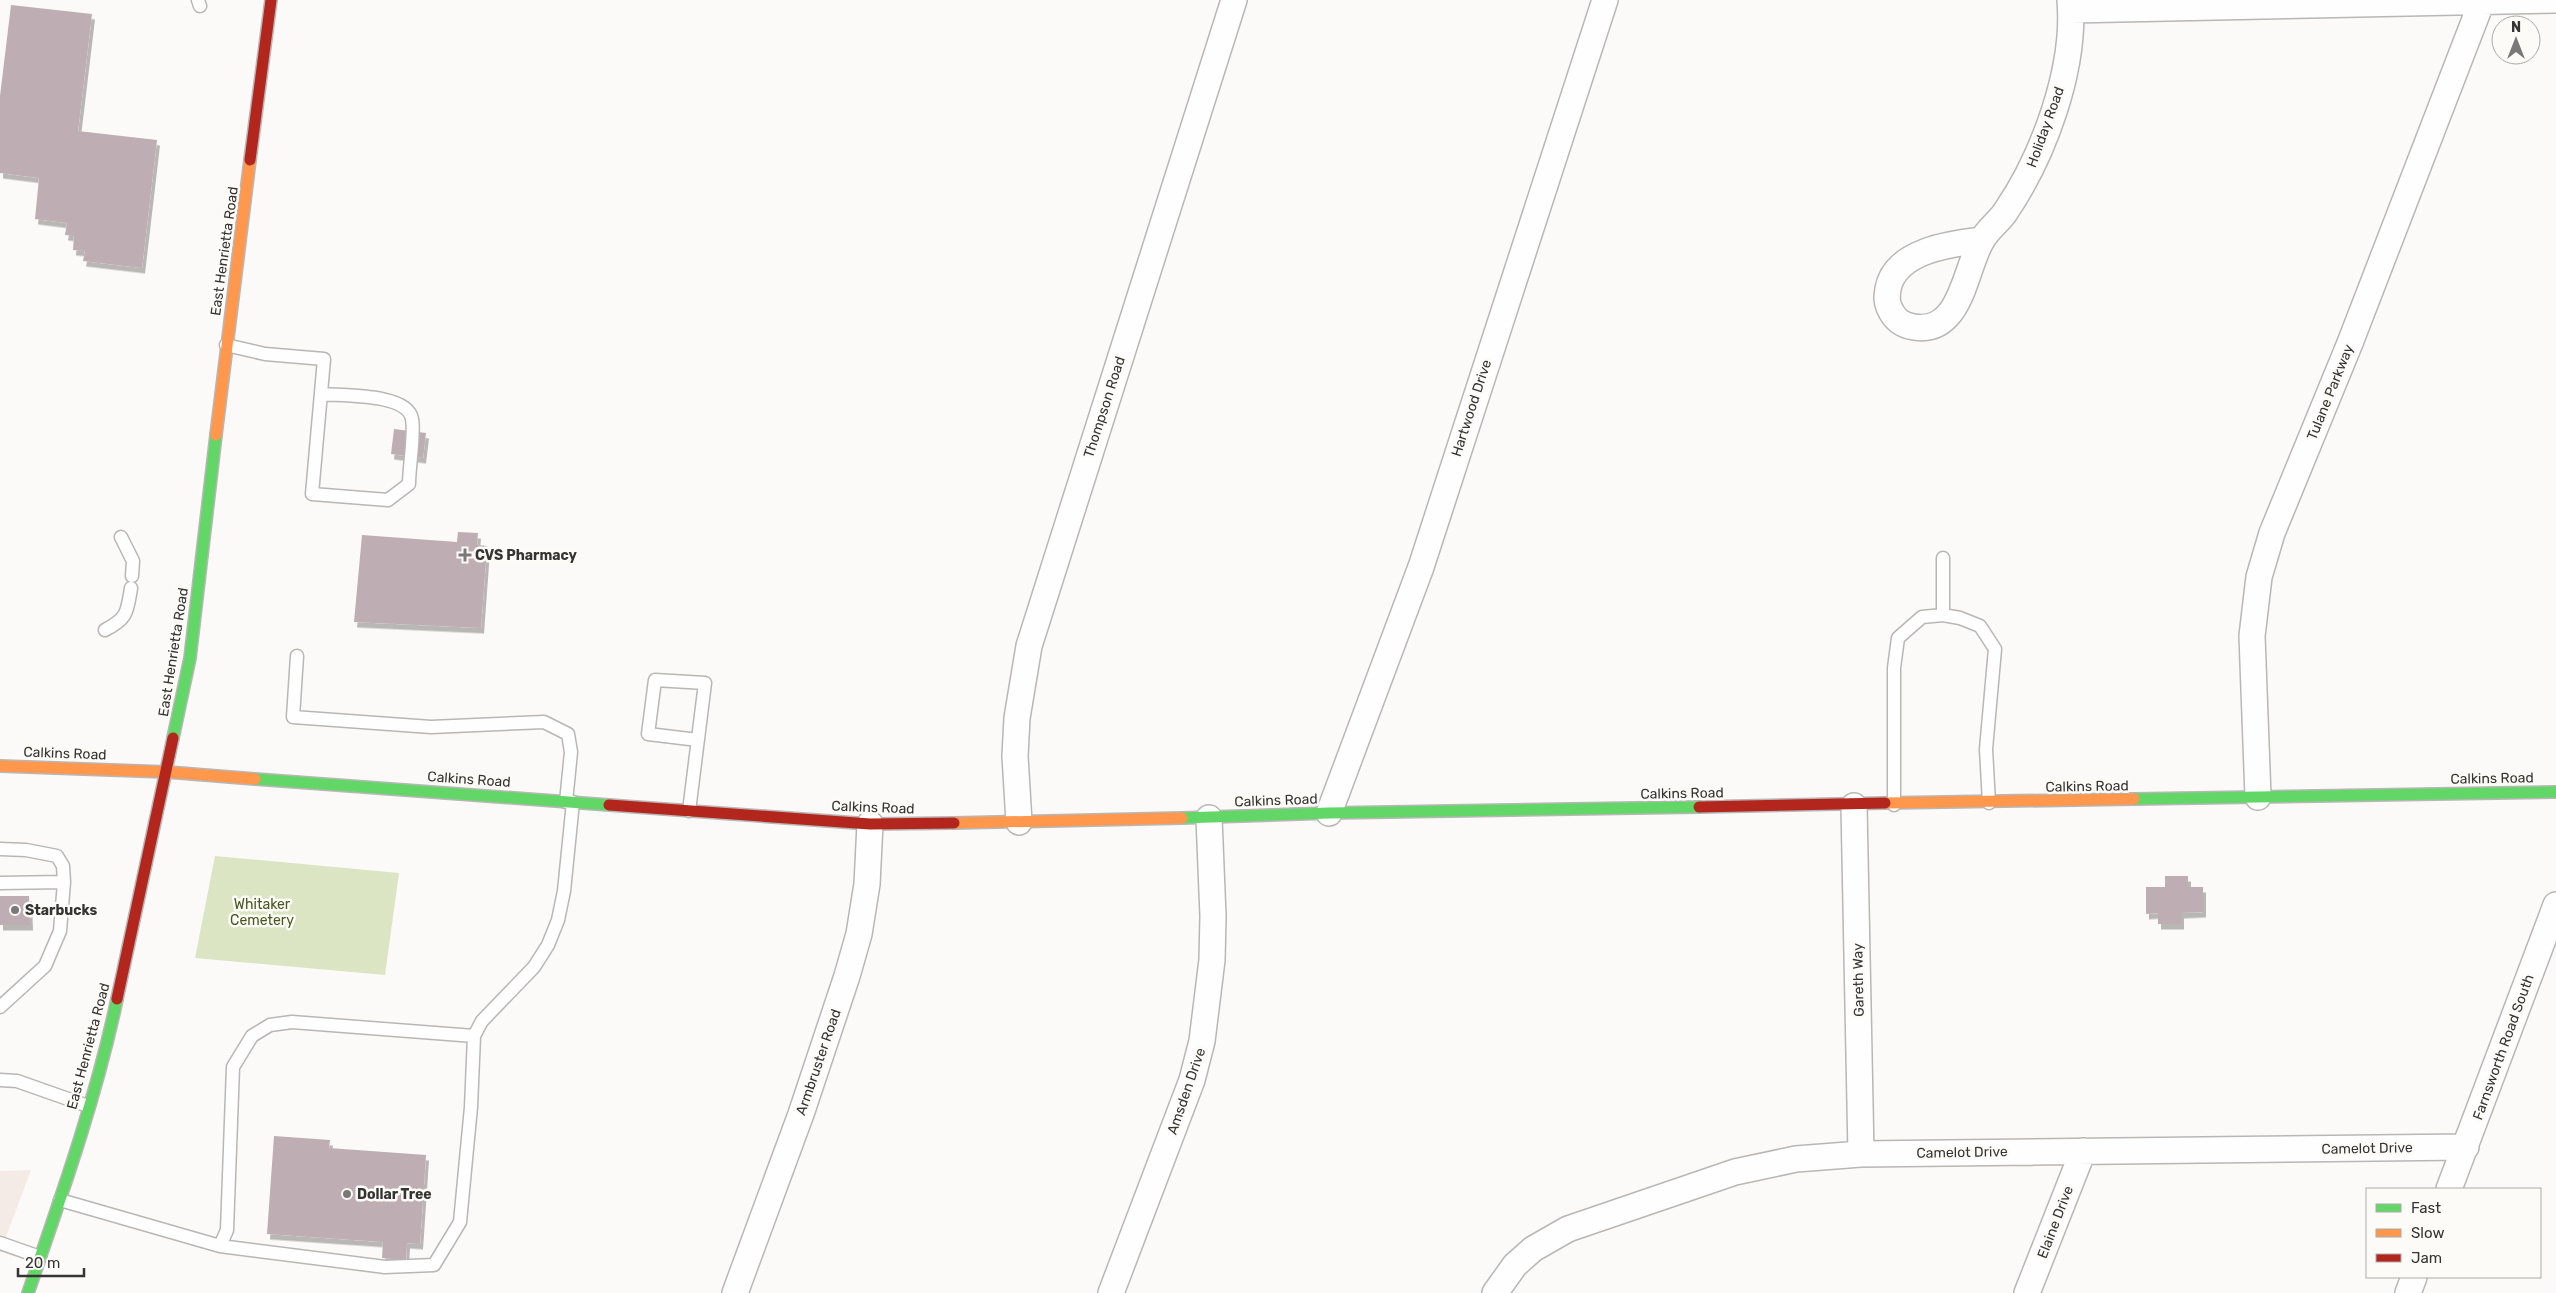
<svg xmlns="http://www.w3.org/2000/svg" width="2556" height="1293" viewBox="0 0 2556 1293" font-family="Rubik,sans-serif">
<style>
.commercial{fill:#f4ebe7}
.green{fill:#dbe5c3}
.building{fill:#beaeb4;filter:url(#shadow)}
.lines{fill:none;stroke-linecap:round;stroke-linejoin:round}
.lane-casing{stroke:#b8b7b6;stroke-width:15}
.street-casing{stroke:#b8b7b6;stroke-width:28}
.fast-casing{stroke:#b8b7b6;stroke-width:14}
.slow-casing{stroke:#b8b7b6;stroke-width:14}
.jam-casing{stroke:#b8b7b6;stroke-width:14}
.lane{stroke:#fefefe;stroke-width:12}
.street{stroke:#fefefe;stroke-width:25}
.fast{stroke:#63d668;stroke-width:11}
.slow{stroke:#ff974d;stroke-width:11}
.jam{stroke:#b3261e;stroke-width:11}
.poi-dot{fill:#7a7978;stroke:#fcfbf7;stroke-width:2}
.labels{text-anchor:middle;stroke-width:5;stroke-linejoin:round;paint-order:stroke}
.street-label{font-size:14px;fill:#353433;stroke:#fcfbf7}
.poi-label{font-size:14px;font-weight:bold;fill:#353433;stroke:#fcfbf7;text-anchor:start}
.park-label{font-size:14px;fill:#48581e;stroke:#fcfbf7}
</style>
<defs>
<filter id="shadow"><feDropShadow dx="3" dy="5.5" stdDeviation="0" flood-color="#0004"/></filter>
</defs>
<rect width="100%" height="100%" fill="#fbfaf8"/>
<!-- commercial -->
<path class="commercial" d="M31 1170 0 1253V1171Z"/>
<!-- green -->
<path class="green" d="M215 856 399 873 385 975 195 958Z"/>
<!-- building -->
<path class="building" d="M11 5 92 14 78 131 157 140 142 268 83 261 85 251 73 250 74 236 65 235 67 223 35 219 39 178 0 173V96Z
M394 429 426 433 423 458 391 454Z
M458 532 478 533 477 545 487 546 481 628 354 622 362 535 457 542Z
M2165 876H2188V887H2203V912L2181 913V924H2158V913L2146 914V887H2165Z
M0 896H29L30 925H0Z
M274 1136 330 1140 329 1148 426 1155 420 1244 407 1243 406 1260 382 1258 383 1242 267 1234Z"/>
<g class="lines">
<!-- lane casing -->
<g class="lane-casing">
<path id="lane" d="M198 0 200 6
M226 345 265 354 324 359 312 494 388 500 409 484C409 467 415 433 412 419 408 393 342 396 321 394
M121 537 133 561 132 576
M1943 558V615
M105 630C128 618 127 612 131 588
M297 656 293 717 431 727 544 722 568 734 571 752 566 802
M1894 805V668L1898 638 1922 617 1943 615 1960 618 1980 626 1995 649 1986 749 1989 803
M689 811 705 683 655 680 648 734 698 740
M0 849 26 850 57 856 63 866 64 882
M0 883 64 882 60 931 45 966 0 1007
M0 1080 17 1081 88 1106
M60 1200 220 1246 227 1230 233 1067 252 1036 270 1025 292 1022 474 1036
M0 1243 40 1257
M220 1246 385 1267 434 1265 460 1222 471 1107 474 1036 482 1021 534 967 548 945 558 920 564 891 573 802"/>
</g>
<!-- street casing -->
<g class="street-casing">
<path id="street" d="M2071 10 2556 0
M1982 240C1949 244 1895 251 1888 289 1887 296 1886 300 1889 307 1894 319 1901 325 1914 327 1962 335 1965 267 1982 240 1988 229 2000 221 2006 211 2044 155 2076 68 2070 0
M2258 797 2252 636 2259 577 2272 533 2350 343 2482 1
M1854 806 1861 1154
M1329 813 1421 567 1605 0
M1019 822 1015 756 1017 718 1029 646 1234 0
M2449 1189 2556 905
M735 1293 801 1114 847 976 859 934 867 884 870 824
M1111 1293 1192 1080 1202 1041 1212 960 1213 916 1209 818
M1495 1293 1515 1265 1533 1249 1568 1229 1735 1172 1796 1159 1861 1154 2466 1147
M2027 1293 2083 1151
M2408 1293 2414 1277"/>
</g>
<!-- fast casing -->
<g class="fast-casing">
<path id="fast" d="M173 738 190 658 216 435
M255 779 609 805
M2134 799 2556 792
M1182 818 1329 813 1699 807
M28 1293C61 1197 96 1099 117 999"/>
</g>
<!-- slow casing -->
<g class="slow-casing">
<path id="slow" d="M216 435 250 160
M0 766 167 772 255 779
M1885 803 2134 799
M954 823 1182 818"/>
</g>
<!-- jam casing -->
<g class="jam-casing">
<path id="jam" d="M250 160 271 0
M609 805 870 824 954 823
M1699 807 1885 803
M117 999 173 738"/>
</g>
<!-- lane -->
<use href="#lane" class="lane"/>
<!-- street -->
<use href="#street" class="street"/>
<!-- fast -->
<use href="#fast" class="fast"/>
<!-- slow -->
<use href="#slow" class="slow"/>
<!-- jam -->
<use href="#jam" class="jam"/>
</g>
<!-- markers -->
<g class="poi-dot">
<path d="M462.5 547.5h5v5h5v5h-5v5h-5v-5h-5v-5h5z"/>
<circle cx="15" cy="910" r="5"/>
<circle cx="347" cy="1194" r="5"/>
</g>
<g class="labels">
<!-- street labels -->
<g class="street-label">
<text transform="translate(2045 127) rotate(-70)" y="5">Holiday Road</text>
<text transform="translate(224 251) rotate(-82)" y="5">East Henrietta Road</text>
<text transform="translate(2330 392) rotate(-68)" y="5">Tulane Parkway</text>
<text transform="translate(1104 407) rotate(-72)" y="5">Thompson Road</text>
<text transform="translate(1471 408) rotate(-72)" y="5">Hartwood Drive</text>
<text transform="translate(173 652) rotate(-81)" y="5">East Henrietta Road</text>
<text transform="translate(65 753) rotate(2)" y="5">Calkins Road</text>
<text transform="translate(2492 778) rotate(-1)" y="5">Calkins Road</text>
<text transform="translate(469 779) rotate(4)" y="5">Calkins Road</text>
<text transform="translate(2087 786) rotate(-1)" y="5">Calkins Road</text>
<text transform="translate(1682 793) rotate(-1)" y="5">Calkins Road</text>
<text transform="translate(1276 800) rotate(-2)" y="5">Calkins Road</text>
<text transform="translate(873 807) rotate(2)" y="5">Calkins Road</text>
<text transform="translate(1858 980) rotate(-91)" y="5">Gareth Way</text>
<text transform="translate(88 1046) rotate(-75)" y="5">East Henrietta Road</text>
<text transform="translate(2503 1047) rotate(-70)" y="5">Farnsworth Road South</text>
<text transform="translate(818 1062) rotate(-71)" y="5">Armbruster Road</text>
<text transform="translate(1186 1091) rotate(-71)" y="5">Amsden Drive</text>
<text transform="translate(2367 1148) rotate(-1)" y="5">Camelot Drive</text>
<text transform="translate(1962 1152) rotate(-1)" y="5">Camelot Drive</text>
<text transform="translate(2055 1222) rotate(-69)" y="5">Elaine Drive</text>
</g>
<!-- poi labels -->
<g class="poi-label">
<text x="475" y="560">CVS Pharmacy</text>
<text x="25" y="915">Starbucks</text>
<text x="357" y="1199">Dollar Tree</text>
</g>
<!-- park labels -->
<g class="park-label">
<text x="262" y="909">Whitaker<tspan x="262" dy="16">Cemetery</tspan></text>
</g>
</g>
<!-- legend -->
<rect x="2366" y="1188" width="175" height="90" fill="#fcfbf7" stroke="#acaba9"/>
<rect x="2376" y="1204" width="25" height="8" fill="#63d668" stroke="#acaba9"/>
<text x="2411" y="1213" font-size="15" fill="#353433">Fast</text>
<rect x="2376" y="1229" width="25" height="8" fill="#ff974d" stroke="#acaba9"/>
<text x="2411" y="1238" font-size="15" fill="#353433">Slow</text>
<rect x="2376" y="1254" width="25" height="8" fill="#b3261e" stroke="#acaba9"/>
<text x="2411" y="1263" font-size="15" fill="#353433">Jam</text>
<!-- north arrow -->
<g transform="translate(2516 40)"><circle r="24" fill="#fcfbf7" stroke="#acaba9"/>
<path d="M0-4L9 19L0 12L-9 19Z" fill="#7a7978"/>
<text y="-8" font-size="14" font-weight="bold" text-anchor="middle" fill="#353433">N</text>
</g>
<!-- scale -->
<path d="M18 1268v8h66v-8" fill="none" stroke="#353433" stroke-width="2.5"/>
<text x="25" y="1268" font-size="15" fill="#353433" stroke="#fcfbf7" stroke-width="4" paint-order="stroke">20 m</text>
</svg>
